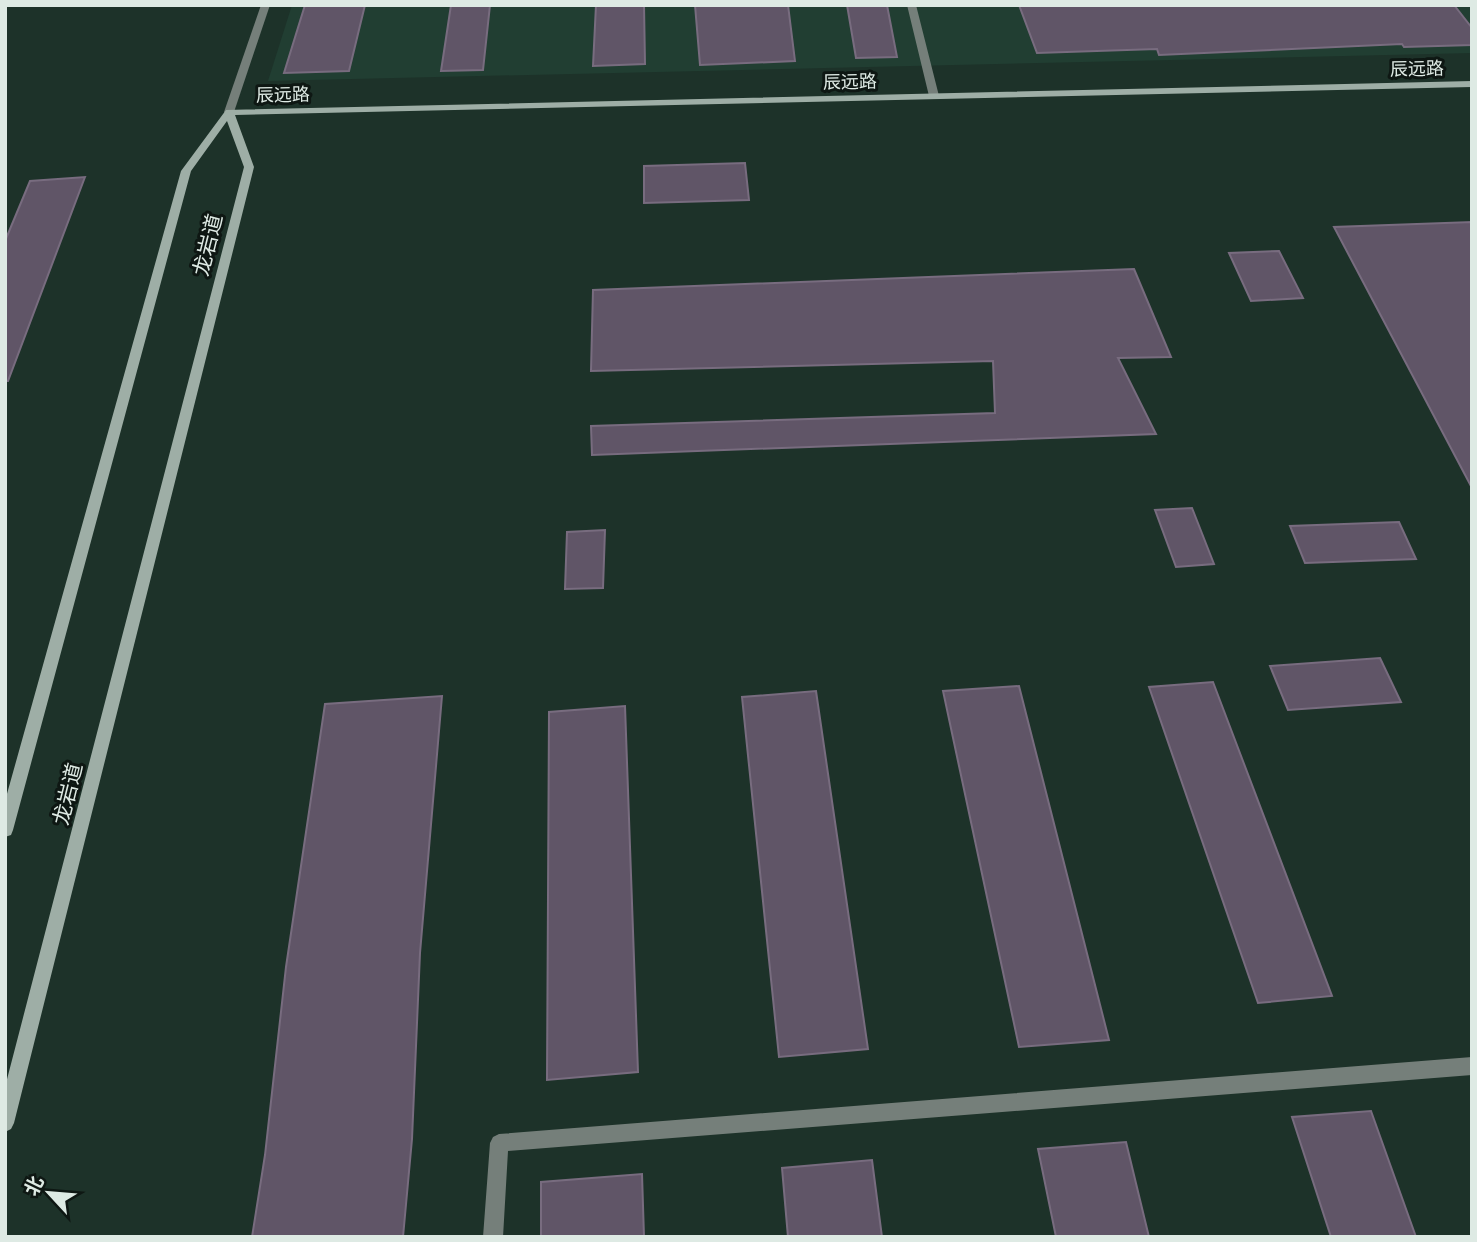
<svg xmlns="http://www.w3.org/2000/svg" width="1477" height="1242" viewBox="0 0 1477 1242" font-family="Ubuntu,'Noto Sans SC',sans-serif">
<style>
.built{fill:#213e32}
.building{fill:#605567;stroke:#786c7f;stroke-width:2}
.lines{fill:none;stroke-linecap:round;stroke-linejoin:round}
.lane{fill:#757f7a;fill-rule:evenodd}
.street{fill:#757f7a;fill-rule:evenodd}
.secondary{fill:#9eaea6;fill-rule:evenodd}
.labels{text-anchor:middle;stroke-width:6;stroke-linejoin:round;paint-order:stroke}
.far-street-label{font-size:18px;fill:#deeae4;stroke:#0e1713}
.street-label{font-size:21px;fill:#deeae4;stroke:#0e1713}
</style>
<rect width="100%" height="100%" fill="#1d3229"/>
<!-- built -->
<path class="built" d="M292 5H1472V53L268 81Z"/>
<!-- building -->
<path class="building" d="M305 5H365L349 71 284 73Z
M451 5H490L483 70 441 71Z
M596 5H644L645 64 593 66Z
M695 5H788L795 61 700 65Z
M847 5H887L897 57 856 58Z
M1019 5H1454L1472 28V45L1404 47 1402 44 1159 55 1157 49 1037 53Z
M745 163 749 200 644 203V166Z
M85 177 8 381H5V241L30 181Z
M1472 222V488L1334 227Z
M1279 251 1303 298 1251 301 1229 253Z
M1134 269 1171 357 1118 358 1156 434 592 455 591 426 995 413 993 361 591 371 593 290Z
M1192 508 1214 564 1176 567 1155 510Z
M1399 522 1416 559 1305 563 1290 526Z
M605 530 603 588 565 589 567 532Z
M1380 658 1401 702 1288 710 1270 666Z
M1213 682 1332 996 1258 1003 1149 687Z
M1019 686 1109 1040 1019 1047 943 691Z
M816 691 868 1049 779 1057 742 697Z
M442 696 420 953 412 1139 403 1237H252L265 1155 286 967 325 704Z
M625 706 638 1072 547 1080 549 712Z
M1371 1111 1416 1237H1331L1292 1117Z
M1126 1142 1149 1237H1056L1038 1149Z
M872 1160 882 1237H788L782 1168Z
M642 1174 644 1237H541V1182Z"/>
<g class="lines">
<!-- lane -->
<path class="lane" d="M907 5H916L939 96 937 98 929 96Z
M1472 1057V1075L508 1151 503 1237H483L490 1143 493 1137 499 1134Z"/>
<!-- street -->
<path class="street" d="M261 5H270L234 112 226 114 224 112Z"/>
<!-- secondary -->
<path class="secondary" d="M1472 81V87L235 115 254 167 14 1123 11 1129 5 1132V1087L244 167 227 121 191 171 13 830 11 835 5 837V801L181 171 226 110Z"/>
</g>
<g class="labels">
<!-- far-street labels -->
<g class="far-street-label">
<text transform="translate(1417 69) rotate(-1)" y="6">辰远路</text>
<text transform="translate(850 82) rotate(-1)" y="6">辰远路</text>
<text transform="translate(283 95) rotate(-1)" y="6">辰远路</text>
</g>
<!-- street labels -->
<g class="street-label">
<text transform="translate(208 245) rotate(-76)" y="7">龙岩道</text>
<text transform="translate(68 794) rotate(-76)" y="7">龙岩道</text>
</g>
</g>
<!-- border -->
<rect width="1477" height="1242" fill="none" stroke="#deeae4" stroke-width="14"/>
<!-- north arrow -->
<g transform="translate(49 1193) rotate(296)" stroke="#0e1713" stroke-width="5" paint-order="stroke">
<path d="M0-5L12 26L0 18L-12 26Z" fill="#deeae4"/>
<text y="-10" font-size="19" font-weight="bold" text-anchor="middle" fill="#deeae4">北</text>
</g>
</svg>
